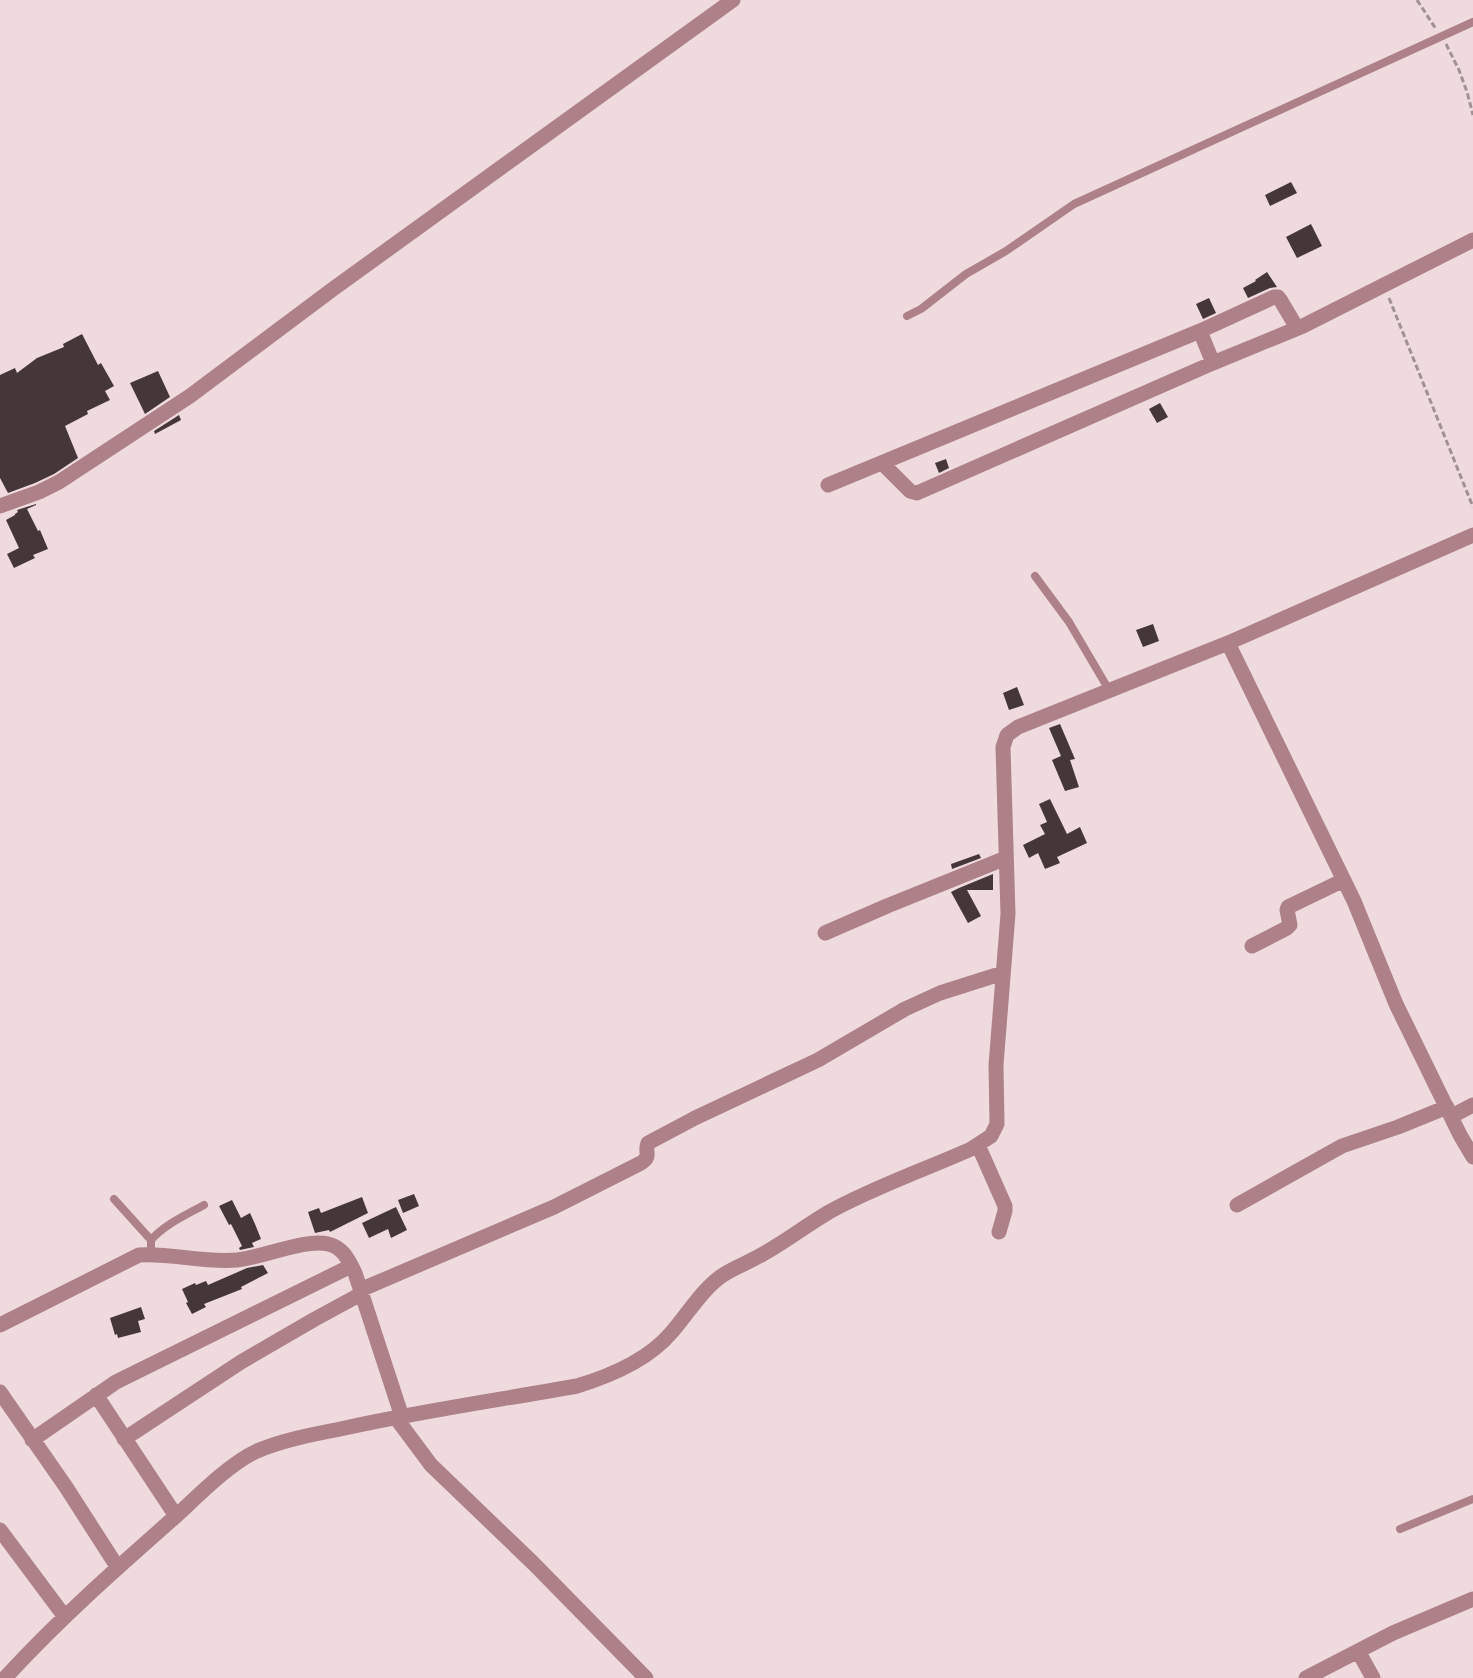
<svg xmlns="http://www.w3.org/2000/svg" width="1473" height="1678" viewBox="0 0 1473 1678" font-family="Figtree,sans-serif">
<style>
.building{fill:#453639}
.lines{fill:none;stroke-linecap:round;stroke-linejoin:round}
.path{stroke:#a09193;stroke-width:3;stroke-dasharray:6 3;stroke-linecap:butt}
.service{stroke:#ae8189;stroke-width:8}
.minor{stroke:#ae8189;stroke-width:15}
</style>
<rect width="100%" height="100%" fill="#efdbde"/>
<!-- building -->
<path class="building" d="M1291 182 1297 193 1270 206 1265 195Z
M1311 224 1322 246 1297 258 1286 237Z
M1267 272 1277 287 1270 288 1248 298 1243 288 1256 281 1255 280Z
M1209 298 1216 313 1203 319 1196 304Z
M82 334 98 365 101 363 114 386 105 391 110 400 87 411 88 414 65 426 78 458 54 474 35 483 8 493 0 478V375L15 368 17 373 37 358 64 347 63 344Z
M158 371 170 397 145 414 130 383Z
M1160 403 1168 417 1157 423 1149 409Z
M179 415 181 420 155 434 154 431Z
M946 459 949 468 939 473 935 463Z
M36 504V505L27 509 38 531 40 530 48 549 33 555 35 558 14 568 7 554 19 548 6 520 15 515V514L18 512 17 510Z
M1153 624 1159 641 1143 647 1136 630Z
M1017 687 1024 705 1009 710 1003 693Z
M1060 724 1075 759 1070 760 1079 787 1065 791 1052 760 1061 756 1049 728Z
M1050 799 1067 834 1080 827 1087 843 1057 857 1060 863 1045 869 1038 853 1029 858 1023 845 1045 834 1040 825 1047 822 1039 804Z
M979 854 981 858 952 869 951 864Z
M993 874V890H967L981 916 968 923 951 892 959 888Z
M414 1194 419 1206 403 1213 398 1200Z
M362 1197 368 1213 330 1232 329 1230 315 1233 308 1212 319 1208 321 1213Z
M232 1200 241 1218 250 1213 255 1224 261 1239 252 1243 254 1247 240 1250 239 1248 242 1246 231 1224 229 1225 219 1206Z
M396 1207 407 1230 391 1238 388 1229 369 1238 362 1223Z
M263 1265 268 1273 241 1287 242 1289 204 1304 206 1307 192 1314 186 1303 188 1302 182 1289 195 1283 196 1285 206 1281 208 1285 247 1268Z
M141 1307 145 1319 138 1321 141 1332 118 1338 117 1334 115 1335 110 1318Z"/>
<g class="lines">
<!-- path -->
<path class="path" d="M1417 0 1436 29
M1446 44 1459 70 1467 92 1473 115
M1389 298 1473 507"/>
<!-- service -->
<path class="service" d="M907 316 921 309 966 274 1006 251 1074 204 1473 22
M1035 576 1069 622 1109 690
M114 1199 151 1240
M151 1255V1240C165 1224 186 1215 204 1205
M1400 1529 1473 1499"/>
<!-- minor -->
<path class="minor" d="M1200 331 1213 363
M882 463 910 491 917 493 1213 363 1303 326 1473 240
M828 485 1200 331 1274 297H1278L1281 301 1297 328
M0 506 39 492 59 482 190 396 333 289 733 0
M1228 643 1354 901 1396 1004 1460 1135 1473 1157
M825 933 887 906 1006 858
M1252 946 1287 928 1290 925 1287 910 1288 907 1344 880
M1452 1116 1473 1105
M978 1145 1005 1206V1211L999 1232
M1237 1205 1342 1146 1398 1127 1447 1107
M360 1290 554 1207 641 1163C652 1156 644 1153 648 1143L695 1118 818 1060 905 1009 940 993 1003 973
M0 1325 139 1255C172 1253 204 1263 237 1260 261 1258 306 1238 328 1244 343 1247 349 1261 355 1273L402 1417
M0 1392 66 1487 118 1568
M96 1395 176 1516
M396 1418 431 1465 533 1563 646 1678
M124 1439 241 1362 315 1319 361 1294
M32 1440 116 1382 351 1266
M0 1530 65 1617
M1358 1651 1373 1678
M5 1678C58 1620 117 1568 176 1516 199 1495 229 1464 257 1451 285 1439 316 1434 345 1428 421 1411 499 1400 577 1386 610 1376 648 1360 671 1333 687 1315 703 1288 723 1275 735 1267 750 1262 763 1254 786 1241 807 1225 829 1212 874 1187 924 1170 971 1149L991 1136 997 1124 996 1065 1008 914 1003 747 1007 735 1018 727 1228 643 1473 535
M1306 1678 1393 1633 1473 1599"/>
</g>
</svg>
